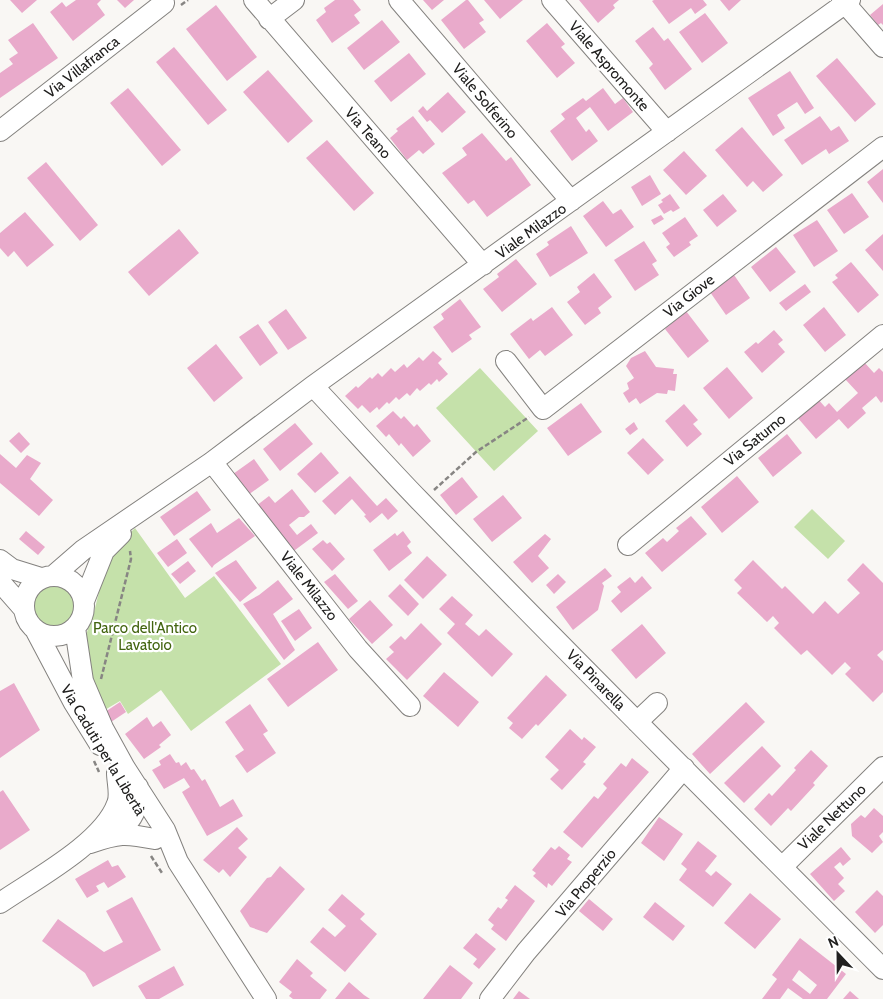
<svg xmlns="http://www.w3.org/2000/svg" width="883" height="999" viewBox="0 0 883 999" font-family="Cabin,sans-serif">
<style>
.green{fill:#c5e1aa}
.building{fill:#e9aacb;fill-rule:evenodd}
.lines{fill:none;stroke-linecap:round;stroke-linejoin:round}
.minor-casing{stroke:#84827f;stroke-width:22}
.path{stroke:#878583;stroke-width:2.5;stroke-dasharray:5 2.5;stroke-linecap:butt}
.minor{stroke:#fff;stroke-width:20}
.labels{text-anchor:middle;stroke-width:4.5;stroke-linejoin:round;paint-order:stroke}
.street-label{font-size:15px;fill:#21201f;stroke:#fff}
.park-label{font-size:15px;fill:#42640f;stroke:#fff}
</style>
<rect width="100%" height="100%" fill="#f9f7f4"/>
<!-- green -->
<path class="green" d="M480 368 538 431 494 471 436 408Z
M812 509 845 541 828 559 794 527Z
M135 528 185 598 214 576 281 664 191 731 161 690 128 714 120 701 103 711 95 694 84 652 87 632 94 612 103 576 115 548Z
M32 606a22 22 0 1 1 44 0a22 22 0 1 1-44 0Z"/>
<!-- building -->
<path class="building" d="M10 0H37L22 13Z
M76 0H101L97 4 105 15 73 41 50 12 62 2 66 7Z
M117 0H134L125 8Z
M335 0H353L361 10 354 15 360 23 332 43 316 20 326 12 324 8Z
M423 0H444L432 10Z
M466 0H468L484 20 479 23 486 32 464 49 441 20Z
M484 0H523L500 19Z
M579 0H619L613 5 615 8 598 23Z
M654 0H703L707 5 695 14 691 8 669 24 652 1Z
M720 0H741L729 11Z
M883 4V25L881 23 878 25 870 15Z
M216 5 257 57 227 81 186 29Z
M705 13 728 43 702 63 679 32Z
M382 20 400 42 364 70 347 48Z
M33 23 58 58 0 98V73L13 64 9 59 18 53 8 40Z
M547 23 565 44 561 47 575 63 557 78 526 41Z
M653 27 664 41 668 38 692 69 665 90 649 68 653 64 635 41Z
M174 47 227 110 208 125 156 62Z
M409 53 426 74 391 102 374 81Z
M837 58 876 104 855 122 816 76Z
M268 70 313 121 288 143 243 92Z
M790 71 814 108 805 114 797 102 777 115 785 128 773 136 748 98Z
M128 88 181 150 162 166 110 103Z
M603 88 615 104 623 98 633 112 608 131 590 107 576 118 586 132 589 129 598 141 572 161 550 131 565 119 561 114 583 98 586 101Z
M448 92 466 112 442 133 430 120 427 122 418 111 423 106 427 111Z
M413 116 435 144 423 154 419 150 407 160 390 138 398 131 396 129Z
M820 116 831 131 839 126 849 141 829 154 826 149 802 165 784 140Z
M742 127 783 175 763 192 753 181 747 187 715 150Z
M482 133 506 161 511 157 531 185 487 217 474 200 468 204 442 173 467 155 462 148Z
M327 140 374 193 354 211 306 158Z
M684 151 707 176 686 195 663 170Z
M46 162 98 225 80 241 27 178Z
M883 169V203L867 182Z
M650 175 661 194 642 206 631 187Z
M852 193 869 217 844 234 827 210Z
M670 194 680 208 673 212 671 210 664 214 658 205 663 202 661 200Z
M723 194 737 211 717 227 703 210Z
M603 201 613 214 621 209 634 227 606 247 583 216Z
M25 212 54 245 27 267 14 251 8 257 0 248V233Z
M661 215 664 219 654 225 651 220Z
M685 217 698 236 689 242 691 245 674 257 666 247 670 244 662 233Z
M817 220 838 251 814 267 793 235Z
M571 226 588 253 550 277 536 254 549 245 547 242Z
M179 229 199 253 149 296 128 272Z
M883 234V271L865 250Z
M644 241 657 261 652 264 659 275 635 291 614 260Z
M776 247 796 272 770 292 751 267Z
M516 259 537 284 502 312 483 289 499 277 497 274Z
M851 262 879 295 858 313 832 282 838 278 835 275Z
M594 273 612 297 598 308 601 313 585 325 567 302 580 292 577 287Z
M734 275 750 298 726 315 710 292Z
M805 284 811 292 786 311 779 303Z
M460 299 481 327 469 335 472 339 452 353 433 327 444 319 441 314Z
M552 307 573 335 545 356 540 350 529 359 510 334 531 318 533 321Z
M824 307 846 335 825 352 803 325Z
M286 309 307 338 288 350 268 322Z
M686 311 709 341 688 358 665 329Z
M258 324 278 353 260 366 239 337Z
M774 330 783 340 778 344 785 352 762 373 744 352 756 342 758 344Z
M216 344 243 378 214 402 187 368Z
M433 351 442 359 438 363 448 374 439 382 437 379 431 385 429 383 420 391 417 388 410 396 407 393 399 400 396 397 389 404 387 402 379 410 377 407 370 413 362 405 358 409 345 396 356 386 358 388 370 377 372 379 378 373 382 377 391 368 395 372 404 364 407 368 419 357 423 361Z
M645 351 656 367 674 369 673 374H677L675 391 668 390 667 394 657 393 640 404 636 398 629 403 623 393 629 389 627 383 634 378 626 366 631 358Z
M864 362 874 373 879 368 883 372V401L881 403 876 396 862 408 866 413 848 429 839 419 816 439 797 417 818 399 825 407 829 403 837 412 858 393 845 379Z
M727 367 753 398 729 419 703 388Z
M581 403 602 432 568 456 547 428Z
M684 404 698 420 693 424 702 434 687 447 665 421Z
M393 411 401 419 404 416 414 427 417 424 431 441 413 457 401 443 399 446 389 434 386 437 376 426Z
M634 422 638 429 630 435 625 429Z
M295 423 313 444 280 471 263 449Z
M19 432 30 444 21 453 9 441Z
M787 434 802 453 773 477 758 458Z
M643 438 664 460 648 475 627 453Z
M321 452 339 473 315 493 297 474Z
M0 454 16 468 27 455 41 463 30 479 53 500 39 516 0 483Z
M254 459 269 480 248 495 233 474Z
M350 476 377 506 386 498 398 511 388 520 382 513 370 523 364 516 366 515 352 499 335 515 322 501Z
M737 476 759 502 722 533 701 507Z
M462 477 478 497 456 515 440 495Z
M292 489 310 512 304 517H299L289 525 297 535 311 524 318 533 291 553 256 506 269 496 275 503Z
M197 491 211 510 174 536 160 517Z
M503 495 522 518 492 542 473 519Z
M691 516 707 534 662 572 645 553 663 538 667 542 679 531 676 528Z
M239 518 255 536 214 565 212 568 189 539 211 523 217 533Z
M26 531 45 547 38 555 19 539Z
M403 531 411 542 407 546 412 553 389 571 373 550 395 533 397 536Z
M545 534 551 539 538 556 549 568 532 583 513 562Z
M177 539 187 553 168 567 157 553Z
M323 540 327 544 330 542 345 559 332 571 312 549Z
M427 556 447 575 423 599 404 580Z
M236 560 257 588 240 602 215 573Z
M753 560 782 589 785 586 813 614 825 601 838 614 860 593 847 580 863 563 883 583V650L877 655 883 661V692L873 702 845 674 851 668 845 662 832 675 807 650 801 655 774 628 779 623 773 616 767 622 737 593 742 588 734 580Z
M188 561 196 571 180 584 171 574Z
M605 568 612 576 602 583 604 586 598 610 573 630 556 607Z
M335 574 358 601 348 609 324 582Z
M558 574 566 582 554 594 546 585Z
M642 576 652 588 621 613 611 601 621 592 617 587 630 577 635 583Z
M278 580 293 599 273 614 295 650 284 660 243 604 259 595Z
M400 584 419 604 408 616 388 596Z
M452 596 473 615 465 624 479 636 486 629 513 654 492 677 447 633 455 624 439 609Z
M370 600 393 625 372 644 349 619Z
M299 609 312 628 295 641 281 621Z
M421 623 442 644 407 680 386 659 394 652 389 647 401 636 405 640Z
M642 624 666 653 636 679 611 650Z
M318 642 338 670 288 707 267 679Z
M444 672 479 702 458 727 423 696Z
M546 675 567 695 538 726 536 724 522 739 509 728 513 723 507 718Z
M14 683 40 730 0 758V691Z
M120 702 126 712 108 724 102 714Z
M746 702 765 722 710 774 692 754Z
M250 704 268 731 263 734 276 753 247 773 235 756 244 750 225 722Z
M147 717 153 727 161 721 171 735 159 745 161 747 144 759 125 734Z
M570 729 582 740 584 737 596 747 583 762 586 764 562 790 550 779 559 770 545 757Z
M762 746 781 766 744 803 724 783Z
M811 750 828 766 813 783 815 785 791 811 788 808 771 826 754 809 769 793 772 796 796 770 794 768Z
M170 754 176 763 179 762 181 766 186 762 191 770 194 769 202 781 205 779 220 807 233 799 243 816 207 836 182 792 190 787 184 778 164 789 152 770 161 765 159 761Z
M632 758 649 772 582 848 563 832 594 796 598 799 607 788 603 784 621 763 626 767Z
M3 790 30 830 0 850V792Z
M874 808 883 816V832L879 836 883 842 872 853 852 836 851 824 861 815 865 818Z
M659 817 683 834 664 861 641 843Z
M237 827 248 839 238 848 247 857 230 877 223 869 219 873 203 860Z
M698 841 717 856 705 871 711 876 716 871 732 884 713 907 679 880 687 869 681 864Z
M559 846 570 855 567 859 572 862 552 886 548 883 547 888 533 876 536 873 532 870 551 847 555 850Z
M841 847 851 859 843 866 840 862 834 867 844 878 838 884 845 891 834 901 810 874Z
M108 860 112 867 118 865 126 877 108 888 104 882 96 886 99 891 87 898 75 879Z
M280 866 305 889 267 933 250 927 240 911 267 878 271 877Z
M515 885 535 901 506 941 491 929 494 925 488 920 498 907 501 909 508 900 505 898Z
M877 890 883 896V925L875 933 855 912Z
M750 893 781 919 755 949 724 923Z
M342 894 365 914 360 919 377 934 345 972 310 942 323 927 335 937 346 926 328 910Z
M132 897 161 950 93 987 85 973 42 941 58 919 104 952 123 942 106 911Z
M589 899 613 919 603 931 579 911Z
M655 902 685 926 673 941 643 917Z
M476 933 496 949 479 969 473 964 477 959 463 948Z
M800 938 846 974 827 999H803L788 988 780 999H762L777 979 772 975ZM799 970 817 985 810 994 792 980Z
M297 959 313 973 310 976 327 990 320 999H293L289 996 292 992 279 982Z
M450 965 473 983 461 999H423Z
M174 966 184 985 159 999H146L138 986Z
M349 982 364 995 370 999H335Z
M519 991 530 999H513Z
M850 991 859 999H843Z"/>
<g class="lines">
<!-- minor casing -->
<g class="minor-casing">
<path id="minor" d="M254 0 483 265
M399 0 571 201
M552 0 667 132
M842 0 883 47
M269 19 294 0
M0 131 164 3
M506 361 543 409 883 147
M313 386C349 424 383 463 419 500 572 658 728 813 883 969
M212 462 358 649 410 706
M628 545 883 335
M0 560 12 569 41 578
M24 606a30 30 0 1 1 60 0a30 30 0 1 1-60 0Z
M53 576 83 550 212 462 313 386 850 0
M0 582 23 608
M84 601 104 551 121 534
M75 628 83 681 103 728 125 768 165 830 178 862 266 999
M36 631 74 703 100 745
M637 722 657 703
M117 834C135 817 137 811 138 787
M90 843C119 833 125 833 155 839
M782 867 883 767
M0 903C35 879 103 843 117 804 121 795 117 782 117 773
M490 999 526 952 684 768"/>
</g>
<!-- path -->
<path class="path" d="M181 5 188 0
M434 490 476 452 529 417
M101 679 131 559 130 551
M94 761 99 772
M151 856 162 873"/>
<!-- minor -->
<use href="#minor" class="minor"/>
</g>
<g class="labels">
<!-- street labels -->
<g class="street-label">
<text transform="translate(609 66) rotate(49)" y="5">Viale Aspromonte</text>
<text transform="translate(82 67) rotate(-38)" y="5">Via Villafranca</text>
<text transform="translate(485 101) rotate(50)" y="5">Viale Solferino</text>
<text transform="translate(368 133) rotate(49)" y="5">Via Teano</text>
<text transform="translate(531 231) rotate(-36)" y="5">Viale Milazzo</text>
<text transform="translate(689 296) rotate(-38)" y="5">Via Giove</text>
<text transform="translate(755 440) rotate(-39)" y="5">Via Saturno</text>
<text transform="translate(309 586) rotate(52)" y="5">Viale Milazzo</text>
<text transform="translate(596 680) rotate(46)" y="5">Via Pinarella</text>
<text transform="translate(103 750) rotate(59)" y="5">Via Caduti per la Libertà</text>
<text transform="translate(832 817) rotate(-44)" y="5">Viale Nettuno</text>
<text transform="translate(586 883) rotate(-50)" y="5">Via Properzio</text>
</g>
<!-- park labels -->
<g class="park-label">
<text x="145" y="633">Parco dell'Antico<tspan x="145" dy="17">Lavatoio</tspan></text>
</g>
</g>
<!-- north arrow -->
<g transform="translate(838 954) rotate(338)" stroke="#ffffff" stroke-width="4" paint-order="stroke">
<path d="M0-4L9 19L0 12L-9 19Z" fill="#21201f"/>
<text y="-8" font-size="14" font-weight="bold" text-anchor="middle" fill="#21201f">N</text>
</g>
</svg>
